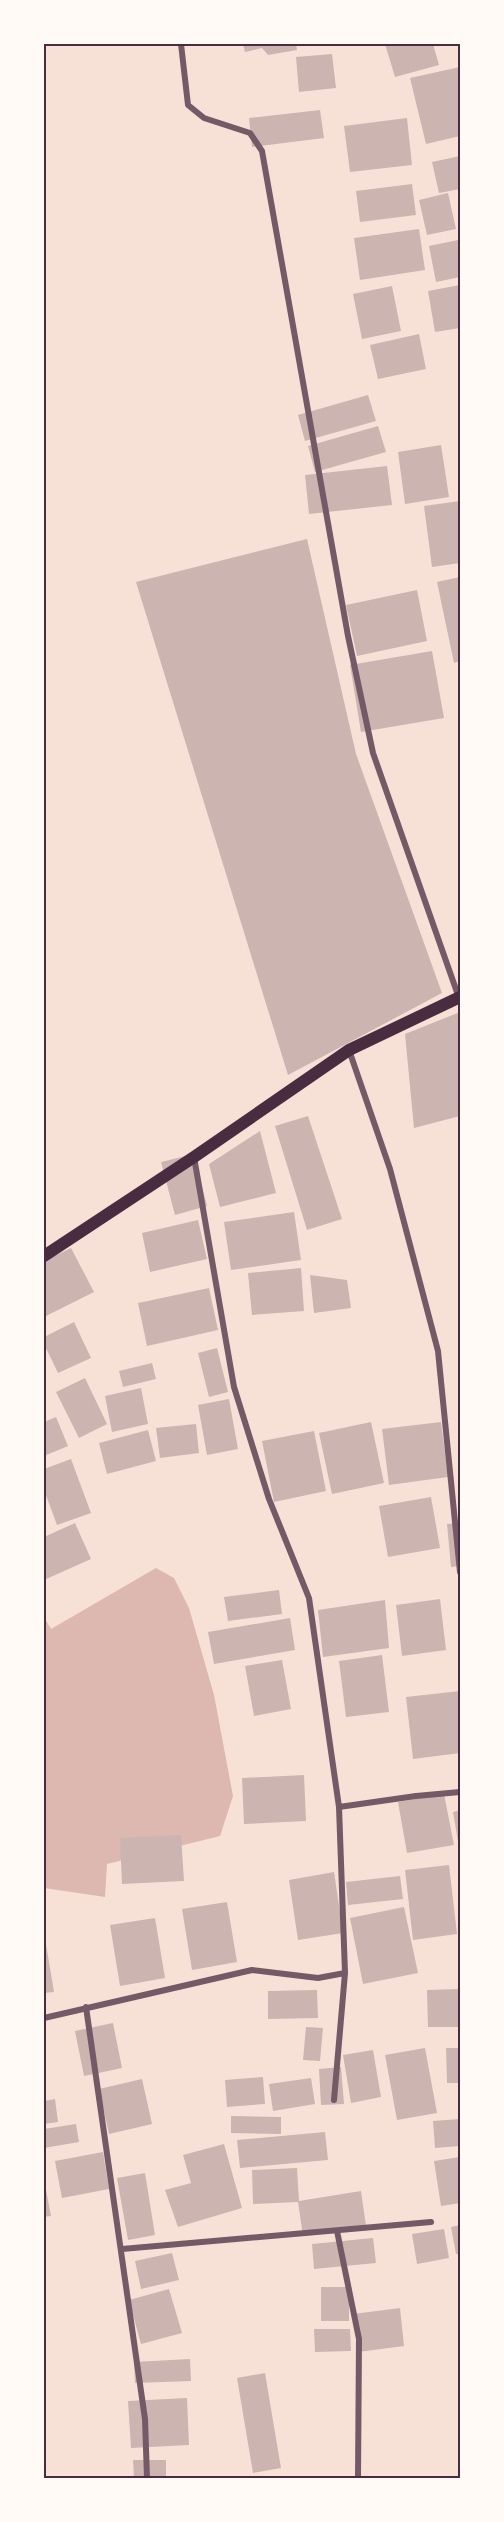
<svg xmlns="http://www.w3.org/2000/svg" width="504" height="2522" viewBox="0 0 504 2522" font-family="Quicksand,sans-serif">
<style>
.water{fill:#dcb8b0}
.building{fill:#ccb4b1}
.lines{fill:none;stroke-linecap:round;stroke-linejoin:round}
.minor{stroke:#755966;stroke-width:6}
.secondary{stroke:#4a2c40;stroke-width:12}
.neatline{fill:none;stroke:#4a2c40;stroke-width:2}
</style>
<rect width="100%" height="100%" fill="#f7e1d7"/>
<!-- water -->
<path class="water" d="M156 1568 174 1578 189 1608 214 1695 233 1796 220 1836 107 1864 105 1897 44 1888V1617L51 1629Z"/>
<!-- building -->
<path class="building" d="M243 44H296L297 50 268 55 262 48 245 52Z
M385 44H433L439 65 395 77Z
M332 54 336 88 299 92 296 57Z
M460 67V136L426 144 410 78Z
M320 110 324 138 252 147 249 118Z
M407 118 412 165 350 172 344 126Z
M460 156V189L439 193 432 162Z
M412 184 416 215 360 222 356 191Z
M448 193 456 229 427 235 419 200Z
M419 229 425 270 360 280 354 238Z
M458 240 460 277 436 282 429 246Z
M460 285V328L435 332 428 291Z
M392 286 401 331 362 339 353 294Z
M419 334 426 369 378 379 370 345Z
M368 395 376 421 305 441 298 415Z
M378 426 386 452 315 472 308 446Z
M441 445 449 497 405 504 398 452Z
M387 466 392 505 309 514 305 475Z
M460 501V563L432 567 424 506Z
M307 539 356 754 442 993 288 1075 136 582Z
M460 577V661L454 663 437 582Z
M417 590 427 641 357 656 346 605Z
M432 651 444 718 361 732 350 665Z
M460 1012V1116L414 1128 405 1034Z
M308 1116 342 1219 307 1230 275 1126Z
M260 1131 276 1193 220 1207 209 1164Z
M194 1154 207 1206 175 1215 161 1162Z
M294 1212 301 1260 231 1270 224 1222Z
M198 1220 207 1259 150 1272 142 1233Z
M71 1248 94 1292 44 1317V1261Z
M301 1268 304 1311 252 1315 248 1273Z
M310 1275 347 1280 351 1308 314 1313Z
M209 1288 218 1330 147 1346 138 1303Z
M74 1322 91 1358 58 1373 44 1344V1337Z
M217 1348 228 1392 209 1397 198 1353Z
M152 1363 156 1379 123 1387 119 1371Z
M85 1378 107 1424 79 1438 56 1392Z
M141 1388 148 1424 112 1432 105 1396Z
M229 1399 238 1449 207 1455 198 1405Z
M56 1417 68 1446 44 1456V1422Z
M371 1422 384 1483 332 1494 319 1433Z
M441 1422 448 1477 389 1485 382 1429Z
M196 1424 199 1453 160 1458 156 1428Z
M148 1430 156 1461 107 1474 99 1443Z
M314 1431 326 1491 274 1502 262 1441Z
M71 1459 91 1513 57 1525 44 1490V1469Z
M431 1497 440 1548 388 1557 379 1506Z
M75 1523 91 1559 44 1580V1537Z
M460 1523V1566L451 1567 447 1524Z
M279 1590 282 1614 228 1621 224 1597Z
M440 1599 446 1650 402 1656 396 1605Z
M385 1600 389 1648 323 1657 318 1610Z
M290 1618 295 1650 214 1664 208 1632Z
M382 1655 389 1712 346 1717 339 1661Z
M282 1660 291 1709 254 1716 245 1666Z
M460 1691V1753L413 1759 406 1697Z
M304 1775 306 1821 244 1824 242 1778Z
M444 1794 454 1845 407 1853 398 1802Z
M460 1810V1847H459L453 1812Z
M181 1835 184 1881 122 1884 120 1838Z
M449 1865 457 1934 413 1940 405 1870Z
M334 1872 343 1933 298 1940 289 1880Z
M400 1876 403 1899 348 1905 346 1882Z
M227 1902 237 1962 192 1970 182 1909Z
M404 1907 418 1973 363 1984 350 1918Z
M155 1918 165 1978 120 1986 110 1925Z
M44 1932 54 1992 44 1993Z
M460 1989V2027H428L427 1990Z
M317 1990 318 2018 268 2019V1991Z
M113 2023 122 2068 84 2076 75 2031Z
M306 2027 323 2028 320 2061 303 2060Z
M425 2048 437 2113 397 2120 385 2055Z
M446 2048H460V2083H447Z
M373 2050 381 2097 351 2103 343 2055Z
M341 2067 344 2104 321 2105 319 2069Z
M263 2077 265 2104 227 2107 225 2080Z
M311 2078 315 2104 273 2111 269 2084Z
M142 2079 152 2124 109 2134 99 2089Z
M55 2099 58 2122 44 2124V2101Z
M231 2116 281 2117V2134L231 2133Z
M460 2119V2146L435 2148 433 2121Z
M76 2124 79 2142 44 2148V2129Z
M325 2132 328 2160 240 2168 237 2140Z
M224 2144 242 2208 178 2227 165 2190 191 2183 183 2155Z
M103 2152 109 2189 62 2198 55 2161Z
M460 2157V2203L441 2206 434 2161Z
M297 2168 299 2201 361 2191 366 2226 303 2236 298 2202 253 2204 252 2170Z
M145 2173 155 2235 128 2240 117 2178Z
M44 2179 51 2216 44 2217Z
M460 2225V2254H456L451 2227Z
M444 2229 449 2258 417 2264 412 2234Z
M373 2238 376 2263 314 2269 312 2244Z
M172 2253 179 2280 141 2289 135 2261Z
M321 2287H349V2321H321Z
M169 2289 182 2333 141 2344 129 2300Z
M400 2308 404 2346 358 2352 353 2314Z
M314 2329H350L351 2351 315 2352Z
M190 2359 191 2381 135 2383 134 2362Z
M265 2373 281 2468 253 2473 237 2378Z
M187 2398 189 2445 131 2448 128 2401Z
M133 2460H166V2478H134Z"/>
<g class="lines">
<!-- minor -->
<path class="minor" d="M181 44 188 105 204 118 250 133 262 151 348 636 373 753 459 998
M349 1050 390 1169 438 1351 460 1572
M194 1157 234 1387 269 1499 309 1598 339 1807
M86 2007 145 2419 147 2478
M44 2018 252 1970 318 1978 345 1973 339 1807 416 1796 460 1792
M334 2100 345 1973
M337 2231 359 2339 358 2478
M122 2249 431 2222"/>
<!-- secondary -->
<path class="secondary" d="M44 1256 194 1157 349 1050 460 997"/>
</g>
<!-- border -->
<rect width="504" height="2522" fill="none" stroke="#fffaf5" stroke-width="90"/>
<rect x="45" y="45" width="414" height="2432" class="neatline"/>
</svg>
